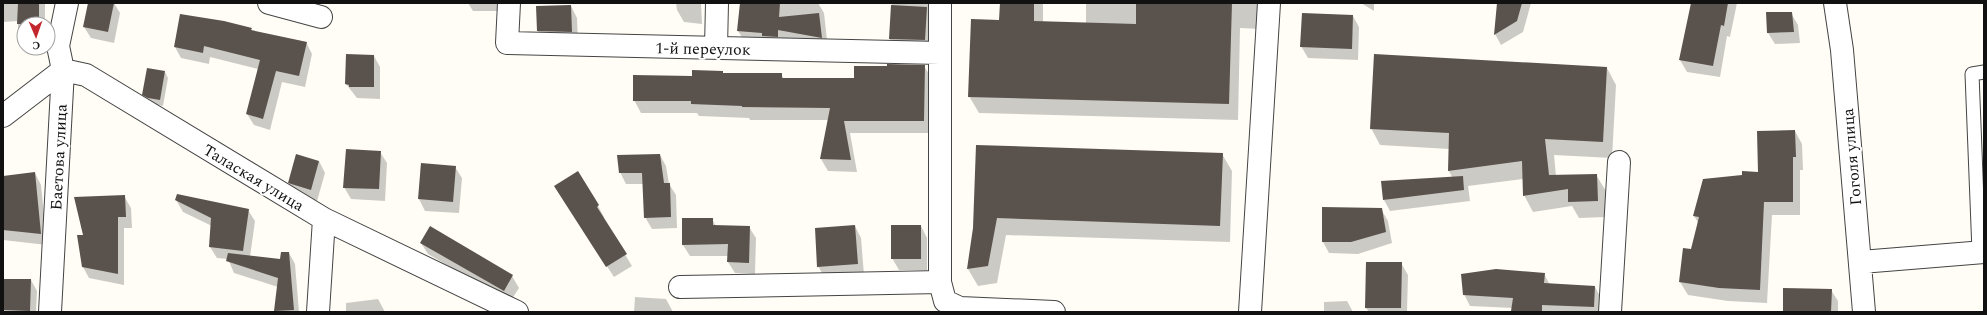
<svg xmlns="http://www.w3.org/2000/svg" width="1987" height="315" viewBox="0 0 1987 315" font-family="Spectral,serif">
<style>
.shadow{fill:#0003}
.building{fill:#5a524d}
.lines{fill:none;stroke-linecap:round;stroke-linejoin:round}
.lane-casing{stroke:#444;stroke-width:15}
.street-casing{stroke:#444;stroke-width:24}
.lane{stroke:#fff;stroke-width:13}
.street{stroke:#fff;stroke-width:22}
.labels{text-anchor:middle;stroke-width:4;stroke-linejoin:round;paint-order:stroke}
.street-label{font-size:16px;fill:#111;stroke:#fff}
</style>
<rect width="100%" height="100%" fill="#fffdf5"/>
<!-- shadow -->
<path class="shadow" d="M3 3H45V24H24V44L18 34V21L3 22Z
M89 3H114L120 13 114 43 91 38 84 27Z
M468 3H507L504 11H473Z
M676 3H701L702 24 684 22 677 10Z
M741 3H824H818L824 13 828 49 745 42 738 31Z
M892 3H934L931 51 896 50 890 39Z
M1001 3H1043V23L1086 24V3H1262L1261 29 1240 28 1238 120 979 113 969 96 1000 21Z
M1361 3H1374V11Z
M1498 3H1531L1523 32 1501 45 1495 34Z
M1692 3H1737L1730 37 1727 36 1720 77 1687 72 1680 60Z
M571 6 577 18 578 43 544 42 538 31Z
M1791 13 1798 25 1800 43 1775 44 1768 33Z
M1353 16 1359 27 1358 60 1308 58 1301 46Z
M251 29 252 31 306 42 312 54 305 87 282 82 270 130 254 125 247 114 258 69 210 57 209 64 181 58 175 47Z
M374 56 380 67V99L357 98 346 84Z
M924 66 932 79 931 133H850L857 172 828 171 821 159 828 120H750L749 118 699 116 697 113H641L634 100 693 77 723 74H781L784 79H855Z
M1607 68 1616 85 1612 158 1554 155 1556 176 1596 175 1606 191 1607 217 1579 218 1572 206 1533 212 1524 195 1523 179 1468 186 1470 201 1390 211 1384 200 1452 177 1449 171V149L1380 145 1371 128Z
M165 72 168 78 163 106 153 104 147 101 143 94Z
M1795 131 1802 144 1803 170H1800V215H1772L1767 303 1728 301 1688 295 1680 282 1692 250 1699 224 1694 216 1760 173Z
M977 146 1222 154 1232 171 1230 242 1006 235 997 283 978 286 968 269 974 228Z
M380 152 387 163 385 201 351 199 344 187Z
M660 155 666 166 669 184 676 195 677 228 652 229 645 217 644 184H626L620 172Z
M319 161 325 173 317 201 296 194 289 183Z
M421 164 455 167 462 178 459 213 425 211 419 199Z
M35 173 41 185 47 245 3 240V177Z
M124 196 131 208 132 228H124V285L89 278 83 267 84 236Z
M562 198 598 206 604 217 603 218 632 266 614 277Z
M176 200 248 210 255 221 250 257 281 260 289 253 295 264 299 312H275L278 287 234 273 228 259 217 258 210 247 212 226 183 212Z
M1381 209 1388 221 1392 243 1358 254 1329 253 1323 242Z
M712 219 716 226 749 227 756 238 755 274 735 273 728 262 729 256H690L683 245Z
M855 226 861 238 864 275 825 278 818 266Z
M921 226 927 238V270H899L892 258Z
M430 228 512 276 519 288 510 302 428 254 421 243Z
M1401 263 1408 275 1407 312H1369L1366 308Z
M1544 274 1550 285 1595 287 1601 298 1600 312H1513V308L1470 306 1464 294Z
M3 280H31L37 291 36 312H3Z
M1831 290 1838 301V312H1784Z
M635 297 666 299 673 312H634Z
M378 299 385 312H346V303Z
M1347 301 1353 312H1324V302Z"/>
<!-- building -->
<path class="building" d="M18 3H39V24H17Z
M88 3H114L108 32 83 27Z
M740 3H780L779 17 819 13 822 38 778 30V37L762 36V33L737 31Z
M1000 3H1034V21L1136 24V3H1232L1229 104 968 97 971 19 999 20Z
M1497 3H1522L1517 21 1494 35Z
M1691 3H1728L1724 26 1721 25 1713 66 1679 60Z
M571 5 572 32 537 31 536 6Z
M891 5 927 7 925 40 889 39Z
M1766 12H1792L1794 32 1767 33Z
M1302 13 1353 15 1352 49 1300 47Z
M180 14 224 21 252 28 251 30 307 42 299 76 276 71 263 119 246 114 260 60 204 46 203 53 174 47Z
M346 54 374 55V87H349V85L345 84Z
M1374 54 1607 67 1603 142 1545 139 1549 175 1597 174 1598 201 1568 202V189L1523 196 1522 161 1448 171 1449 133 1370 129Z
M887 64 925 65 924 121H844L851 160 820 159 830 108 742 107V106L691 104V101H633V75L692 76V70L723 71V73H782V78H854V66H887Z
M147 68 165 71 160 100 148 98 142 95Z
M1795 130 1796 157H1793V202H1764L1760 290 1719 288 1679 282 1683 248 1691 249 1699 217 1693 216 1703 179 1742 175V171L1758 172 1757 131Z
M976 145 1223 153 1220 226 997 218 988 266 967 269 973 228Z
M346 149 381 151 379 189 343 188Z
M296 154 319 161 311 190 288 183Z
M660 154 664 183H670L671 217 644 218 642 173H619L617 155Z
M421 163 456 166 453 202 418 199Z
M578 171 599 205 597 207 627 254 606 267 554 186Z
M35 172 41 234 3 230V176Z
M1463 176 1464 190 1383 200 1381 181Z
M177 194 249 209 243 251 209 247 211 218 175 200Z
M125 195 126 217H118V274L82 267 77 235H83L74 197Z
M1322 207 1382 208 1386 232 1351 242H1322Z
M682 218H713V225L750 226 749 263 727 262 728 244 682 245Z
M855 225 858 264 817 267 815 228Z
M891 225H921V259H891Z
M430 226 513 275 504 291 420 243Z
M281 252H289L294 310 274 311 278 278 226 261 228 253 280 259Z
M1366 262H1402L1401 308H1365Z
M1496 269 1545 273 1544 283 1595 286 1594 307 1542 305V312L1511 311 1513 298 1463 295 1461 274Z
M3 279H31L30 311 3 310Z
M1783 288 1832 289 1831 312H1783Z"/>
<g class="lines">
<!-- lane casing -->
<g class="lane-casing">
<path id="lane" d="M1979 252 1972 74 1984 72"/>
</g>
<!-- street casing -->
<g class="street-casing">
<path id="street" d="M269 3 321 17
M509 3 507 43 940 53
M940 3V282L945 301 960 308 1054 312
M1835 3 1842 50 1864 312
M716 48 717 3
M3 116 63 70 86 75 324 219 517 312
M1861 262 1984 252
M680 287 940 282
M50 312 63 70 58 46 67 3
M318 312 324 219
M1250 312 1269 3
M1610 312 1619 162"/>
</g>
<!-- lane -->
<use href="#lane" class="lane"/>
<!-- street -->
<use href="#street" class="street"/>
</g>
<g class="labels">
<!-- street labels -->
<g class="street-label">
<text transform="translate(703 48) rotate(1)" y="6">1-й переулок</text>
<text transform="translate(58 157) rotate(-87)" y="6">Баетова улица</text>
<text transform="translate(1851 157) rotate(-95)" y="6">Гоголя улица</text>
<text transform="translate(254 177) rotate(31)" y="6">Талаская улица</text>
</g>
</g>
<!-- border -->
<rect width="1987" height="315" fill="none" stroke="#111111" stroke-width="8"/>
<!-- north arrow -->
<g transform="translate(36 36) rotate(178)"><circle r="19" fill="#ffffff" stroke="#a0a0a0"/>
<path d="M0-3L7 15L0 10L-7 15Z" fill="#c4262e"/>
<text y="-6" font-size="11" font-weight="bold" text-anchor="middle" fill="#111111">С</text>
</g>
</svg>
